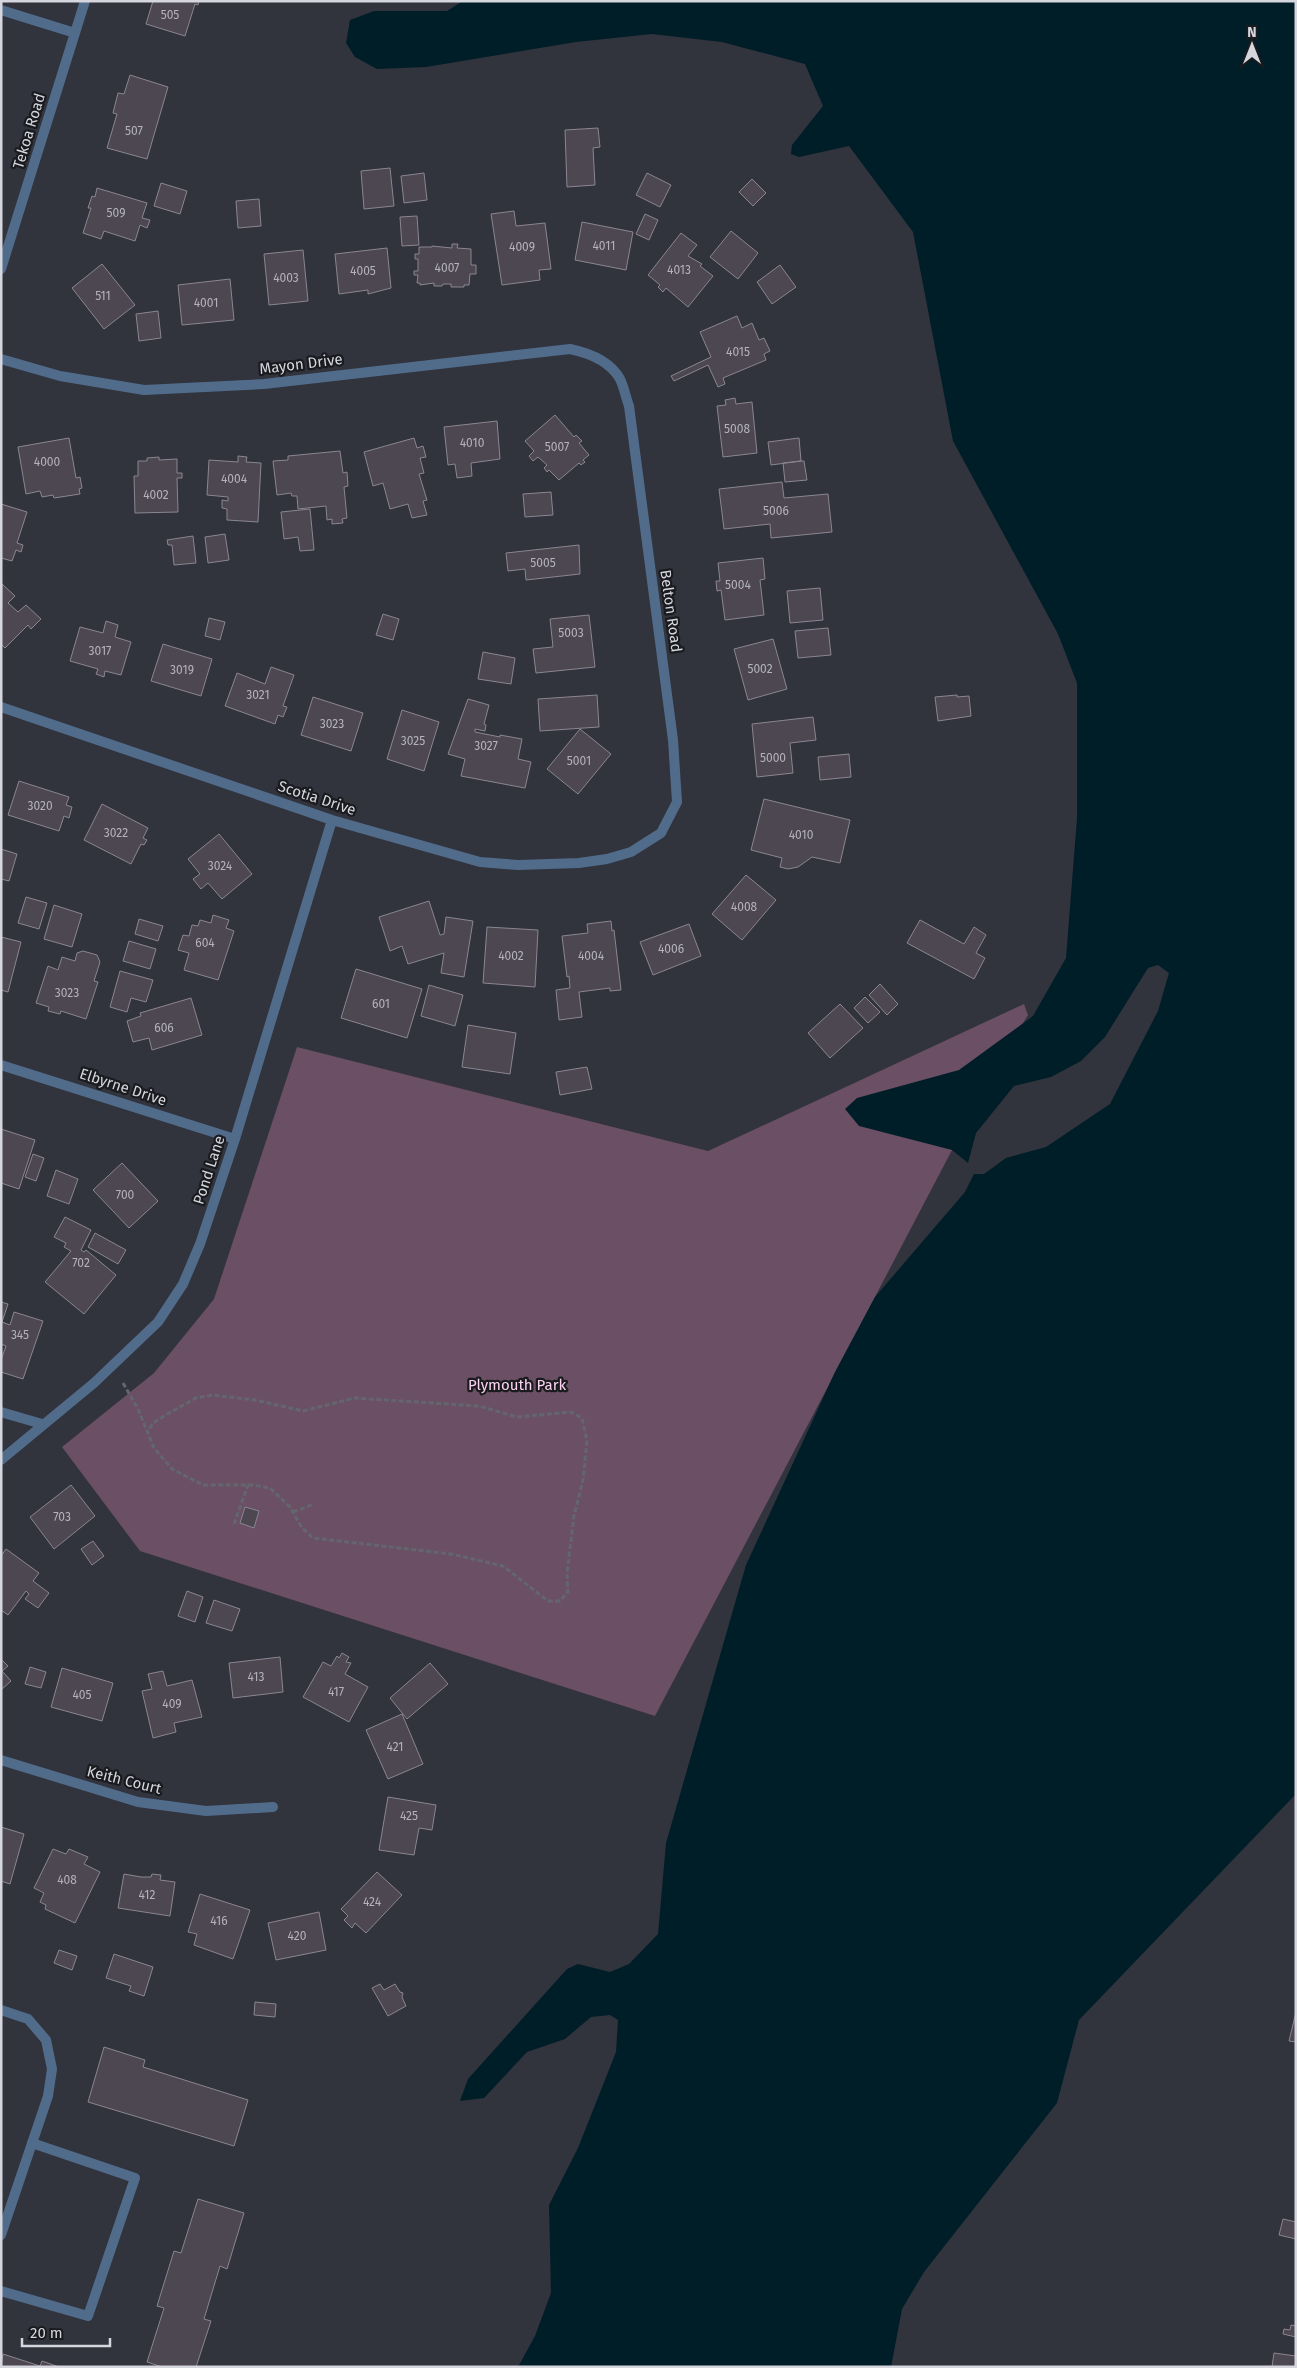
<svg xmlns="http://www.w3.org/2000/svg" width="1297" height="2368" viewBox="0 0 1297 2368" font-family="'Fira Sans',sans-serif">
<style>
.green{fill:#6b4f64}
.water{fill:#001e28}
.building{fill:#4c4751;stroke:#8b8691}
.lines{fill:none;stroke-linecap:round;stroke-linejoin:round}
.path{stroke:#64666f;stroke-width:3;stroke-dasharray:5 2.5;stroke-linecap:butt}
.service{stroke:#516c8b;stroke-width:10}
.minor{stroke:#516c8b;stroke-width:10}
.labels{text-anchor:middle;stroke-width:4.5;stroke-linejoin:round;paint-order:stroke}
.number-label{font-size:12px;fill:#b4b3bb}
.street-label{font-size:15px;fill:#d6d7de;stroke:#1a1b1f}
.park-label{font-size:15px;fill:#fbd3f0;stroke:#1a1b1f}
</style>
<rect width="100%" height="100%" fill="#31333d"/>
<!-- green -->
<path class="green" d="M1024 1004 1028 1015 993 1072 655 1716 140 1551 62 1447 154 1373 214 1299 297 1047 708 1151Z"/>
<!-- water -->
<path class="water" d="M463 1H1296V1794L1079 2020 1057 2103 924 2272 902 2309 891 2367H518L535 2336 551 2293 549 2205 578 2148 616 2052 618 2020 610 2015 591 2017 565 2039 527 2052 484 2098 460 2101 468 2079 567 1969 578 1964 610 1972 629 1964 658 1934 666 1843 746 1565 835 1372 875 1297 965 1192 974 1174H984L1006 1158 1046 1147 1110 1104 1158 1011 1169 973 1158 965 1148 968 1105 1037 1081 1061 1051 1077 1014 1086 976 1133 968 1163 952 1150 859 1126 845 1109 857 1098 959 1070 1033 1016 1066 958 1077 818V683L1058 634 953 441 913 232 849 146 799 157 791 154 792 145 823 106 805 64 722 42 652 34 576 42 426 67 377 69 355 57 346 43 350 20 374 11H447Z"/>
<!-- building -->
<path class="building" d="M153 1H199L198 5 195 4 185 36 146 24Z
M130 75 168 87 147 159 107 148 117 114 113 113 118 93 124 94Z
M598 128 600 147 593 148 595 185 567 187 565 130Z
M390 168 394 206 364 209 361 171Z
M424 173 427 200 404 203 401 176Z
M647 173 671 185 660 207 636 195Z
M752 179 766 193 753 206 739 192Z
M161 183 187 191 180 214 154 206Z
M97 188 147 203 142 218 150 220 147 228 140 225 135 241 104 231 101 239 83 233 91 208H88L92 196 95 197Z
M259 199 261 226 238 228 236 201Z
M514 211 516 226 545 223 551 269 539 270 540 280 502 285 491 214Z
M645 214 658 220 649 240 636 234Z
M417 216 419 245 402 246 400 217Z
M582 222 633 232 626 270 575 260Z
M731 231 758 253 738 279 710 257Z
M681 233 697 245 688 256 702 264 700 266 713 276 688 307 666 288 663 292 658 287 660 285 648 275Z
M452 244H458L457 248 471 249V265H476V274H470L469 285H464V287H451V284H443L442 286H434V283L420 285V283H417L418 275H414V271H418V259H415V254H419V247H432V246L452 248Z
M387 248 391 288 368 294V290L339 294 335 254Z
M303 250 308 301 269 305 264 254Z
M102 264 135 305 104 329 72 288Z
M780 265 796 287 772 304 757 282Z
M230 279 234 320 182 325 178 285Z
M158 311 161 338 139 341 136 314Z
M737 316 742 328 752 323 759 340 764 338 770 351 764 354 766 360 723 378 725 384 718 387 708 365 674 381 671 376 711 357 700 332Z
M735 398 736 404 752 402 757 453 723 457 717 406 726 405 725 400Z
M555 415 574 437 576 435 582 441 579 443 589 455 583 460 585 462 581 465 579 463 559 480 549 470 547 472 544 468 547 465 538 457 533 461 529 456 534 451 525 441Z
M497 421 500 459 471 463 472 476 457 478 455 464 448 465 444 427Z
M69 438 76 478 80 477 82 488 79 489 80 494 54 498 53 495 42 497 40 491 26 494 18 447Z
M414 438 417 448 423 446 426 457 420 458 424 473 419 474 427 500 423 501 427 515 412 518 408 504 390 509 383 483 373 486 364 452Z
M799 438 801 461 771 465 768 442Z
M340 451 343 473 347 472 348 486 344 487 347 518 342 519 343 523 332 524V519L327 520 326 506 298 509 297 496H292L291 493 277 495 273 461 288 460V456Z
M238 456 247 457 246 462 261 463 258 522 227 520V509L222 508V500L228 501V497L207 495 209 460 238 462Z
M159 457V460L177 459V473H182V478H177L178 512 135 513 134 476H138V461H147V458Z
M801 461H804L807 480 785 482 783 463Z
M782 482 784 498 828 494 832 532 771 538 770 524 724 529 719 489Z
M551 492 553 515 525 517 523 494Z
M1 504 27 512 17 543 23 545 21 552 16 550 12 561 1 558Z
M310 509 314 550 300 551 298 537 284 539 281 512Z
M225 534 229 560 208 563 205 537Z
M193 536 196 563 174 565 172 545H168L167 540Z
M579 545 580 574 526 580 525 569 508 571 506 553Z
M763 558 765 579 760 580 764 615 725 620 721 590 717 591 716 581H720L718 563Z
M2 584 15 596 8 603 18 612 26 605 41 619 31 629 28 625 5 648 1 644Z
M820 588 823 620 790 623 787 591Z
M383 614 399 619 393 640 376 635Z
M589 615 595 667 536 673 533 649 553 647 550 619Z
M209 618 225 622 220 640 205 636Z
M106 621 118 625 115 637 131 642 121 675 105 671 104 677 96 674 98 669 70 661 80 627 103 633Z
M828 628 831 655 798 658 795 631Z
M773 639 787 689 748 700 734 649Z
M163 644 212 659 201 696 151 681Z
M483 652 515 658 511 684 478 679Z
M271 667 294 675 283 706 287 707 283 717 278 715 275 724 225 706 237 673 265 684Z
M597 695 599 727 540 731 538 699Z
M957 695V697L969 696 971 716 938 721 935 697Z
M313 697 363 713 351 751 301 735Z
M468 699 489 705 484 724 486 725 485 731 475 729V732L500 737V735L522 739 518 759 531 762 525 788 461 776 465 759 448 754Z
M402 710 439 722 424 771 387 759Z
M813 717 816 740 790 743 793 773 757 777 752 724Z
M580 729 611 754 578 794 547 769Z
M849 754 851 777 820 780 818 757Z
M19 781 69 797 66 805 72 807 69 818 64 816 59 831 8 815Z
M764 799 850 820 840 863 812 857 798 867 788 869 780 867 782 858 751 850Z
M102 804 148 828 143 838 147 840 144 845 141 844 131 864 84 840Z
M219 834 252 874 222 899 208 883 201 889 193 879 200 874 188 859Z
M1 849 17 854 9 881 1 879Z
M746 875 776 900 742 940 712 914Z
M26 897 47 903 39 929 18 923Z
M429 901 440 935 444 934 446 917 473 921 464 977 441 973 444 953 408 964 402 946 390 951 379 917Z
M54 905 82 914 72 947 44 939Z
M213 915 229 920 226 928 234 931 218 980 184 970 189 953 178 950 183 935 189 936 192 925 198 926 200 920 211 923Z
M139 919 163 926 158 941 135 934Z
M920 920 964 944 974 927 986 935 976 953 985 958 974 979 907 943Z
M611 921 612 931 614 930 621 990 610 991V988L579 992 582 1017 559 1020 556 990 570 988 569 976 567 977 562 936 588 933 587 924Z
M689 924 701 956 653 975 640 942Z
M487 927 538 930 535 987 483 983Z
M1 937 21 942 8 992 1 990Z
M129 941 156 949 150 969 123 961Z
M83 951 97 955 100 962 94 981 98 982 86 1019 61 1011 60 1014 48 1011 49 1007 36 1003 48 966 58 970 62 957 75 961 77 953Z
M356 969 422 989 407 1038 341 1018Z
M120 971 153 980 146 1002 131 998 127 1012 110 1007Z
M880 984 898 1004 887 1015 869 995Z
M429 985 463 995 455 1026 421 1016Z
M865 997 880 1012 868 1023 854 1008Z
M191 998 202 1035 152 1050 149 1038 133 1042 127 1021 141 1016 140 1013Z
M840 1004 863 1028 830 1058 808 1033Z
M468 1025 516 1033 510 1074 462 1067Z
M587 1067 592 1089 560 1095 556 1072Z
M1 1129 35 1140 19 1189 1 1183Z
M33 1154 44 1158 36 1181 25 1177Z
M122 1163 158 1201 129 1228 93 1190Z
M56 1170 78 1179 69 1204 47 1196Z
M65 1217 91 1230 81 1250 84 1252 86 1250 116 1275 84 1314 45 1282 71 1251 64 1247 66 1243 54 1237Z
M95 1233 126 1250 118 1264 88 1247Z
M1 1302 8 1304 2 1322 10 1325 14 1312 43 1321 23 1379 1 1372V1360L6 1346 1 1344Z
M71 1485 95 1516 54 1549 30 1517Z
M245 1507 259 1511 254 1528 240 1523Z
M93 1541 104 1556 92 1565 81 1549Z
M6 1549 39 1573 33 1581 49 1593 38 1608 25 1599 29 1594 26 1591 8 1615 1 1610V1556Z
M187 1591 203 1597 195 1622 178 1616Z
M214 1600 240 1609 232 1631 206 1623Z
M342 1653 349 1657 346 1662 351 1663 345 1674 368 1687 349 1722 303 1697 323 1662 331 1666 337 1656 339 1658Z
M280 1657 283 1692 233 1698 229 1663Z
M1 1659 8 1666 2 1671 11 1681 1 1690Z
M430 1663 448 1684 407 1719 390 1698Z
M30 1667 46 1672 41 1688 25 1684Z
M62 1668 113 1683 102 1721 51 1707Z
M163 1671 167 1686 192 1680 202 1717 174 1723 176 1732 153 1738 142 1691 152 1689 148 1674Z
M402 1714 423 1764 388 1779 366 1730Z
M388 1797 436 1805 432 1830 419 1828 414 1855 379 1850Z
M1 1827 24 1834 10 1884 1 1881Z
M53 1849 66 1854 69 1849 88 1857 84 1864 100 1872 75 1923 45 1909 46 1905 40 1902 44 1893 34 1888Z
M377 1872 402 1895 366 1933 355 1923 352 1928 344 1920 348 1916 341 1909Z
M124 1874 141 1877H151L152 1874 161 1875 160 1880 175 1882 170 1916 118 1908Z
M200 1894 250 1910 233 1959 194 1945 197 1934 188 1932Z
M319 1912 326 1950 276 1960 268 1923Z
M59 1950 77 1956 72 1970 54 1963Z
M114 1954 153 1967 144 1996 129 1991 131 1986 106 1978Z
M380 1984 384 1990 395 1984 400 1992 403 1993 402 1997 406 2006 388 2016 372 1988Z
M255 2002 276 2004 275 2017 254 2015Z
M1296 2012V2042L1289 2041Z
M104 2047 145 2060 143 2067 248 2100 234 2146 88 2102Z
M198 2199 244 2213 227 2269 220 2266 204 2319 211 2321 196 2367H162L147 2362 164 2308 157 2306 174 2251 181 2253Z
M1283 2219 1296 2222V2239L1279 2235Z
M1291 2325 1296 2326V2337L1283 2334 1284 2329 1290 2330Z
M1274 2353 1296 2356 1295 2367H1272Z
M3 2354 40 2366 42 2361 59 2367H1Z"/>
<g class="lines">
<!-- path -->
<path class="path" d="M123 1383 138 1409 154 1448 172 1469 203 1485H253L270 1488 290 1507 302 1528 313 1538 451 1554 503 1566 548 1601H560L568 1592 567 1573 574 1516 583 1480 587 1441 582 1418 571 1412 517 1417 479 1406 355 1398 303 1411 255 1400 212 1395 196 1398 169 1413 153 1423 147 1433
M293 1512 314 1504
M234 1524 248 1485"/>
<!-- service -->
<path class="service" d="M1 2291 88 2316 135 2178 32 2143"/>
<!-- minor -->
<path class="minor" d="M1 10 75 33
M1 269 85 1
M1 359 60 376 144 390 264 384 570 349C589 353 610 361 620 379 624 387 626 398 629 406L673 740 677 802 661 833 631 852 607 859 579 863 518 865 480 862 332 820 1 707
M1 1065 235 1139
M1 1412 42 1424
M1 1460 94 1383 158 1322 183 1284 200 1244 235 1139 332 820
M1 1760 138 1802 206 1811 273 1807
M1 2010 28 2019 46 2040 52 2069 48 2096 1 2235"/>
</g>
<g class="labels">
<!-- number labels -->
<g class="number-label">
<text x="170" y="19">505</text>
<text x="134" y="135">507</text>
<text x="116" y="217">509</text>
<text x="604" y="250">4011</text>
<text x="522" y="251">4009</text>
<text x="447" y="272">4007</text>
<text x="679" y="274">4013</text>
<text x="363" y="275">4005</text>
<text x="286" y="282">4003</text>
<text x="103" y="300">511</text>
<text x="206" y="307">4001</text>
<text x="738" y="356">4015</text>
<text x="737" y="433">5008</text>
<text x="472" y="447">4010</text>
<text x="557" y="451">5007</text>
<text x="47" y="466">4000</text>
<text x="234" y="483">4004</text>
<text x="156" y="499">4002</text>
<text x="776" y="515">5006</text>
<text x="543" y="567">5005</text>
<text x="738" y="589">5004</text>
<text x="571" y="637">5003</text>
<text x="100" y="655">3017</text>
<text x="760" y="673">5002</text>
<text x="182" y="674">3019</text>
<text x="258" y="699">3021</text>
<text x="332" y="728">3023</text>
<text x="413" y="745">3025</text>
<text x="486" y="750">3027</text>
<text x="773" y="762">5000</text>
<text x="579" y="765">5001</text>
<text x="40" y="810">3020</text>
<text x="116" y="837">3022</text>
<text x="801" y="839">4010</text>
<text x="220" y="870">3024</text>
<text x="744" y="911">4008</text>
<text x="205" y="947">604</text>
<text x="671" y="953">4006</text>
<text x="511" y="960">4002</text>
<text x="591" y="960">4004</text>
<text x="67" y="997">3023</text>
<text x="381" y="1008">601</text>
<text x="164" y="1032">606</text>
<text x="125" y="1199">700</text>
<text x="81" y="1267">702</text>
<text x="20" y="1339">345</text>
<text x="62" y="1521">703</text>
<text x="256" y="1681">413</text>
<text x="336" y="1696">417</text>
<text x="82" y="1699">405</text>
<text x="172" y="1708">409</text>
<text x="395" y="1751">421</text>
<text x="409" y="1820">425</text>
<text x="67" y="1884">408</text>
<text x="147" y="1899">412</text>
<text x="372" y="1906">424</text>
<text x="219" y="1925">416</text>
<text x="297" y="1940">420</text>
</g>
<!-- street labels -->
<g class="street-label">
<text transform="translate(29 131) rotate(-73)" y="5">Tekoa Road</text>
<text transform="translate(301 364) rotate(-7)" y="5">Mayon Drive</text>
<text transform="translate(671 611) rotate(82)" y="5">Belton Road</text>
<text transform="translate(317 798) rotate(18)" y="5">Scotia Drive</text>
<text transform="translate(123 1087) rotate(18)" y="5">Elbyrne Drive</text>
<text transform="translate(209 1170) rotate(-72)" y="5">Pond Lane</text>
<text transform="translate(124 1780) rotate(14)" y="5">Keith Court</text>
</g>
<!-- park labels -->
<g class="park-label">
<text x="517" y="1390">Plymouth Park</text>
</g>
</g>
<!-- border -->
<rect width="1297" height="2368" fill="none" stroke="#d6d7de" stroke-width="5"/>
<!-- north arrow -->
<g transform="translate(1252 45)" stroke="#1a1b1f" stroke-width="4" paint-order="stroke">
<path d="M0-4L9 19L0 12L-9 19Z" fill="#d6d7de"/>
<text y="-8" font-size="14" font-weight="bold" text-anchor="middle" fill="#d6d7de">N</text>
</g>
<!-- scale -->
<path d="M22 2338v8h88v-8" fill="none" stroke="#d6d7de" stroke-width="2.5"/>
<text x="30" y="2338" font-size="15" fill="#d6d7de" stroke="#1a1b1f" stroke-width="4" paint-order="stroke">20 m</text>
</svg>
